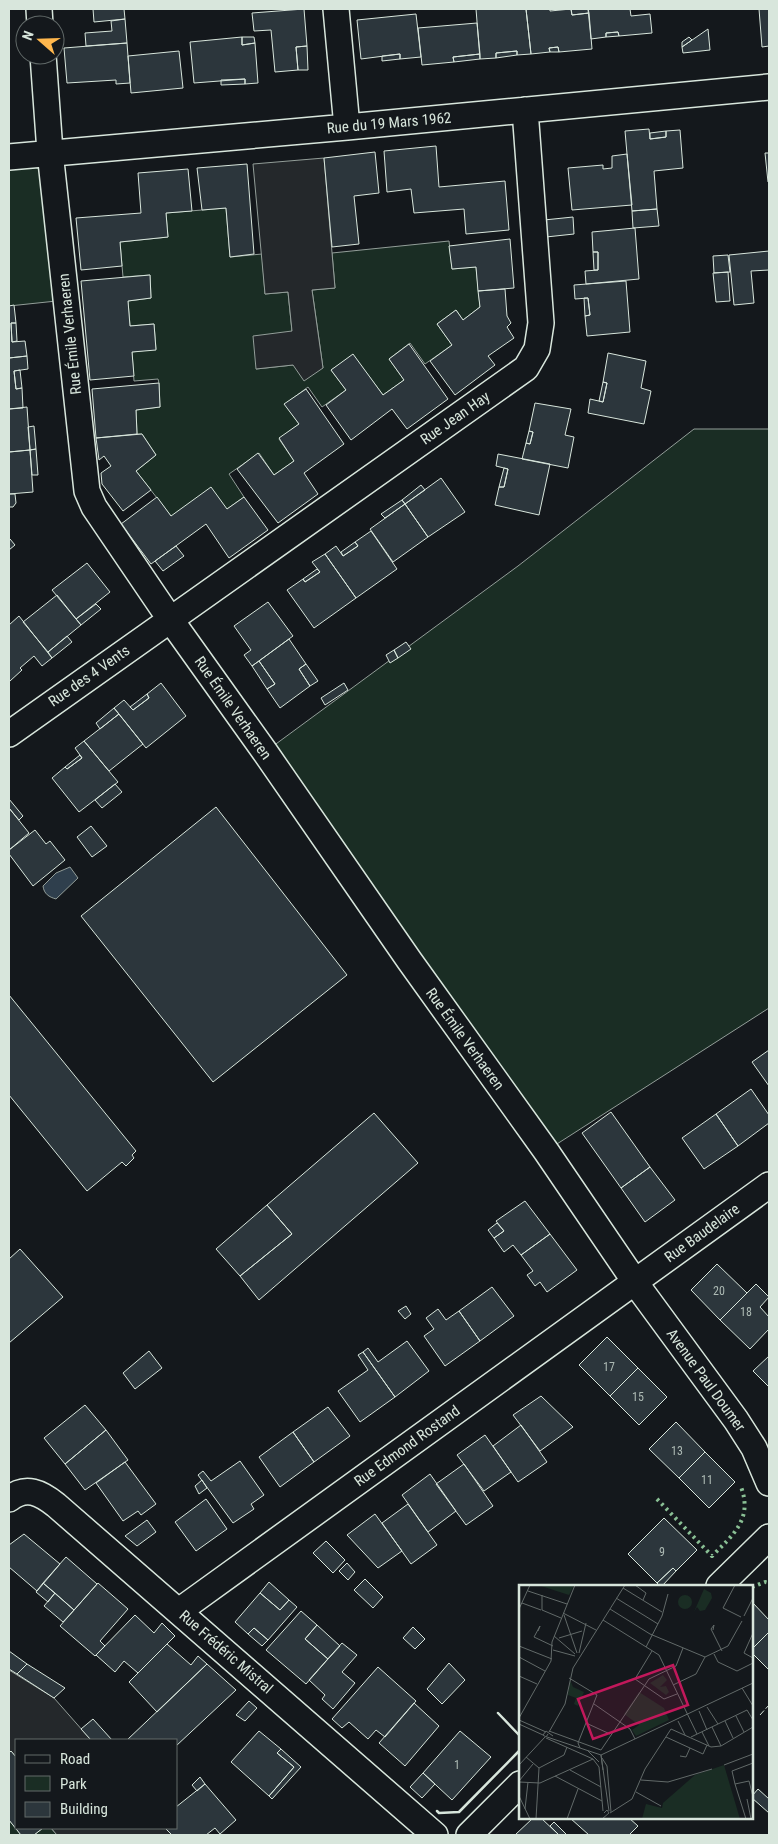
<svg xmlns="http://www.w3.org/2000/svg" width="778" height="1844" viewBox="0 0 778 1844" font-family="'Roboto Condensed',sans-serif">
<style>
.green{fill:#1a2d24;stroke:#939e99}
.parking{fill:#24282b;stroke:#939e99}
.water{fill:#2f3f4d;stroke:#939e99}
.building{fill:#2c363c;stroke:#d8e6dc}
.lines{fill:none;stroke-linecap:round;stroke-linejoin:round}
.minor-casing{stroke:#d8e6dc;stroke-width:28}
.minor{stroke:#14181c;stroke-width:25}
.hedge{stroke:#8ac095;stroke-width:4;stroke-dasharray:2.5 4;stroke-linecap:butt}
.fence{stroke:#d8e6dc;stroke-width:1;stroke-dasharray:6 2.5;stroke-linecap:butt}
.wall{stroke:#d8e6dc;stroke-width:2.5}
.labels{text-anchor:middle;stroke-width:4;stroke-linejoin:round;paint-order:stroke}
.number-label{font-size:12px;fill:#adbab4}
.street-label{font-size:15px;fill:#d8e6dc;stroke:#14181c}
.inset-road{fill:none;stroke:#626a69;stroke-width:1}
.view{fill:#c2185b;fill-opacity:0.15;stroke:#c2185b;stroke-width:2.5}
.inset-edge{fill:none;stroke:#d8e6dc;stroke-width:2.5}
</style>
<rect width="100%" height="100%" fill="#14181c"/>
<!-- green -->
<path class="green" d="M50 152 66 300 9 306V157Z
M226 208 230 257 262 254 265 294 288 292 292 331 256 369 293 365 323 368 312 290 335 288 332 253 449 241 452 269 476 267 480 307 463 320 456 310 437 324 452 345 425 364 410 343 389 359 404 380 383 395 353 355 331 370 346 390 322 407 308 387 285 404 299 424 279 439 294 461 274 475 259 453 229 474 244 497 227 509 171 516 136 471 156 455 142 434H137L136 410 160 407 159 383 158 379 134 381 132 352 156 349 154 324 130 326 128 301 151 298 150 275 123 277 120 242 168 237 166 213Z
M694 429H769V1008L546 1151 265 752 518 566Z
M9 1820 21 1835H9Z
M43 1828H51L57 1835H34Z"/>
<!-- parking -->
<path class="parking" d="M324 158 335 288 312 290 323 368 304 381 293 365 256 369 253 336 292 331 288 292 265 294 253 164Z
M9 1670 54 1698 91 1740H16V1757L11 1751 9 1753Z
M51 1828H165L172 1835H57Z"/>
<!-- water -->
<path class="water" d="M70 867 78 878 56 899C49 897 44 894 43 886L56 873Z"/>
<!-- building -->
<path class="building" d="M93 9H124L125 19 94 22Z
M304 9 307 46 296 47 298 70 275 72 271 30 254 31 252 13Z
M476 9H526L531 54 517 55V51L496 53V58L480 59Z
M526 9H550V11L571 9 572 15 589 13 592 49 559 52 558 47 549 48 550 52 531 54Z
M571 9H588L589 13 572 15Z
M588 9H630L631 16 650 14 652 33 619 36 618 32 606 33V37L591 39Z
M759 9H769V46L762 47Z
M416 14 421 57 400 59V54L361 59 357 20Z
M125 19 127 43 86 46 85 33 112 31 111 21Z
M477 23 480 54 453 57 454 62 422 65 418 28Z
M708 29 710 50 683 53 682 47Z
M618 32 619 36 606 37V33Z
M242 37H254L255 43 242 45Z
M242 37V45L255 43 258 83 245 84V79L194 83 190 42Z
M689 37 692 40 682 47V42Z
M127 43 130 83 116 84V80L67 83 64 48Z
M307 46 308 70H298L296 47Z
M558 47 559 52H550L549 48Z
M179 51 183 88 131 93 128 56Z
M517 51V55L496 58V53Z
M400 54V59L382 61V56Z
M480 54V59L454 62 453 57Z
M245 79V84L221 85V80Z
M649 129 650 139 666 137V131L680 130 683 168 654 171 657 209 632 211 625 131Z
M666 131V137L650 139V133Z
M436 146 439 187 505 181 509 230 466 234 464 209 414 213 411 189 387 192 384 151Z
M375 152 379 193 354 196 359 244 332 247 324 158Z
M765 153H769V182H768Z
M627 154 632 205 572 210 568 168 603 165V169L612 168V156Z
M247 164 254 254 230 257 226 208 202 210 197 168Z
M188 169 192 211 166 213 168 237 120 242 122 266 81 270 76 218 141 213 138 173Z
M657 209 659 226 633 228 632 211Z
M573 217 574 234 546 237 544 220Z
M635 228 639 279 586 284 585 271 598 270V252H593L592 232Z
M510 239 514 288 478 291 476 267 452 269 449 246Z
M769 251V270L751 271 754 303 734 305 729 255Z
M593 252H598V270H594Z
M728 255 730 272 714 273 713 256Z
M728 272 730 301 716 302 713 273Z
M150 275 151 298 128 301 130 326 154 324 156 350 132 352 134 376 90 380 81 281Z
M626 281 630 332 587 336 585 316 590 315 588 298 575 299 574 285Z
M505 289 507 316 511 323 507 327 514 338 488 356 495 365 455 395 430 361 452 345 437 324 456 310 463 320 480 307 478 291Z
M584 298H588L590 315 585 316Z
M14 305 16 323H11L12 342 25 341 27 356 9 358V306Z
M11 323H16L17 341 12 342Z
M409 344 448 399 407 429 392 409 351 440 326 405 346 390 331 370 353 354 383 395 404 380 389 359Z
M608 353 646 361 641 388 651 391 644 424 588 413 590 399 603 402 607 383 603 382Z
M27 356 28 369 14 371 16 389 22 388 23 408 9 409V358Z
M20 370 22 388 16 389 14 371Z
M603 382 607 383 603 402 599 401Z
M159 383 160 407 136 410 137 434 96 438 92 389Z
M306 389 344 444 304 473 318 494 278 523 237 469 258 453 274 475 294 461 279 438 299 424 284 404Z
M535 403 571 409 565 435 574 437 568 468 522 459 526 443 530 444 533 432 529 431Z
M27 407 30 450 9 452V409Z
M34 426 36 449 30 450 28 427Z
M529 431 533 432 530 444 526 443Z
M142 434 156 455 136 471 151 490 123 511 102 484 101 473 111 466 104 456 99 460 96 438Z
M36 449 38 475H32L30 450Z
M30 450 33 492 9 494V452Z
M498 454 550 464 539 515 495 505 499 487H504L508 469 496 466Z
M504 468 508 469 504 487H499Z
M441 478 465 512 428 537 405 504Z
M421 485 425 490 405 504 402 500Z
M211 487 227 509 244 497 268 530 229 558 206 524 151 564 121 524 157 497 171 516Z
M9 494H15L16 503 13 507H9Z
M402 500 405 504 385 518 381 514Z
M405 504 428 537 393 562 370 529Z
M371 531 397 569 356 598 325 554 336 546 343 556 358 546 355 542Z
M10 539 15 545 9 550V541Z
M355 542 358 546 343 556 341 552Z
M176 546 184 556 163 571 155 561Z
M325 554 356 598 314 628 287 590 303 579 305 582 320 572 312 562Z
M87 563 110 592 76 619 52 590Z
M317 569 320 572 305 582 303 579Z
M57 595 81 625 48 652 23 622Z
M268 602 293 636 252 666 244 655 251 650 234 626Z
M96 604 101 609 81 625 76 619Z
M19 616 52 658 42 666 34 656 20 668 22 670 10 681 9 679V625Z
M67 636 72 642 52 658 48 652Z
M289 639 306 664 299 669 310 686 280 708 267 689 275 684 259 661Z
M406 642 411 649 398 658 394 650Z
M394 650 398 658 390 663 386 655Z
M259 661 275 684 267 689 252 666Z
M306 664 318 681 310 686 299 669Z
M161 683 186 716 146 748 114 708 124 700 133 710 149 698 147 694Z
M344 683 348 690 325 705 321 698Z
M147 694 149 698 133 710 130 707Z
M114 708 119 714 100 729 96 723Z
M119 714 143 744 109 771 84 741Z
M84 741 118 782 79 812 52 778 65 767 67 769 82 758 75 748Z
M80 755 82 758 67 769 65 767Z
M115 784 122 792 102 808 95 800Z
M9 799 23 816 19 820 9 808Z
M216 807 347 975 213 1082 81 916Z
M9 808 29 833 9 850Z
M91 826 107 846 92 857 77 837Z
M35 830 46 844 50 841 65 860 33 886 9 854V850Z
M9 995 136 1151 132 1155 134 1158 126 1166 122 1162 87 1191 9 1095Z
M769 1050V1086L752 1062Z
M751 1089 769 1115V1123L738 1146 716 1114Z
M611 1112 650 1167 621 1188 582 1133Z
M374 1113 418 1163 259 1300 240 1276 292 1234 267 1205Z
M716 1114 738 1146 704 1169 682 1138Z
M650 1167 675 1200 645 1222 621 1188Z
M525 1201 550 1234 521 1255 513 1245 504 1252 494 1238 504 1231 496 1221Z
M267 1205 292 1234 240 1276 216 1249Z
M497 1223 504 1231 494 1238 488 1230Z
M550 1234 577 1270 547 1292 540 1282 535 1286 527 1275 533 1271 521 1255Z
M20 1249 63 1297 9 1343V1259Z
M717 1264 747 1293 720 1320 691 1290Z
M756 1284 769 1297 760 1307 769 1317V1329L750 1349 720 1320Z
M492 1287 514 1316 480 1341 459 1311Z
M406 1306 411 1314 405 1319 398 1311Z
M438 1309 446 1320 459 1311 480 1341 445 1366 424 1336 434 1329 426 1318Z
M607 1337 638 1368 610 1396 579 1365Z
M407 1341 429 1371 395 1397 363 1352 368 1348 378 1362Z
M149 1351 162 1368 135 1389 123 1373Z
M363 1352 395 1397 360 1422 338 1391 368 1370 358 1355Z
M769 1356V1387L753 1371Z
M638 1368 667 1397 639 1425 610 1396Z
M541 1396 573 1427 540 1451 513 1415Z
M85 1405 106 1430 65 1464 44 1438Z
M328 1407 350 1436 314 1462 293 1432Z
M676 1422 705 1452 679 1478 649 1449Z
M521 1425 547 1462 518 1482 493 1446Z
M106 1430 128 1460 85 1490 65 1464Z
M293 1432 314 1462 280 1487 259 1457Z
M485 1435 511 1472 484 1491 457 1455Z
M705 1452 735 1482 709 1508 679 1478Z
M240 1461 264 1495 251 1504 254 1509 233 1523 198 1475 203 1471 211 1481Z
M125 1462 156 1504 141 1515 138 1511 123 1521 96 1483Z
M464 1464 493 1506 466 1525 436 1484Z
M430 1474 456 1511 428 1532 402 1495Z
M202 1480 207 1488 199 1494 195 1486Z
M206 1499 227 1529 196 1551 175 1522Z
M408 1504 437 1545 411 1564 382 1523Z
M375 1514 402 1551 378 1568 347 1535Z
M664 1518 697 1550 676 1571 673 1568 657 1583 628 1554Z
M147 1520 156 1532 137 1546 125 1536Z
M24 1534 60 1564 37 1591 9 1567V1545Z
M326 1541 345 1560 333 1573 313 1553Z
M66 1557 97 1584 74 1610 43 1583Z
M347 1563 355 1572 348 1580 339 1571Z
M673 1568 676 1571 662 1586H660L657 1583Z
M365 1579 383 1597 373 1608 354 1590Z
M269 1582 289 1600 280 1610 260 1593Z
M43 1583 55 1593 48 1602 36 1592Z
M98 1583 128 1609 100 1641 105 1646 95 1656 60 1626Z
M55 1593 74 1610 63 1622 44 1606Z
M260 1593 280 1610 289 1600 297 1607 268 1640 254 1628 248 1634 235 1622Z
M752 1602 769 1620V1632L752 1649Z
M301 1611 317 1625 305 1639 328 1659 306 1684 266 1650Z
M135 1615 154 1633 162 1623 175 1636 138 1673 124 1661 115 1672 96 1655Z
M317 1625 340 1646 328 1659 305 1639Z
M413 1627 425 1639 415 1649 403 1638Z
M254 1628 268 1640 262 1646 248 1634Z
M769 1632V1670L752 1653V1649Z
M342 1643 357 1655 342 1672 355 1683 333 1709 322 1699 325 1695 309 1680Z
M167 1644 191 1665 198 1656 207 1664 157 1712 129 1682Z
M9 1651 27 1664 17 1674 9 1669Z
M449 1663 465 1680 442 1704 427 1689Z
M27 1664 65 1688 54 1698 17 1674Z
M207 1664 236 1690 176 1746V1740H127Z
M378 1667 416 1701 385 1737 376 1730 368 1739 349 1722 342 1728 332 1719Z
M249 1701 257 1708 245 1721 236 1715Z
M414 1703 439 1726 405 1766 379 1743Z
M93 1719 112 1740H91L81 1729Z
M259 1731 281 1749 277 1753 294 1767 269 1796 231 1762Z
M460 1731 491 1757 452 1800 423 1773Z
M281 1749 301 1767 272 1799 269 1796 294 1767 277 1753Z
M11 1751 16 1757V1828H43L34 1835H21L9 1820V1753Z
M423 1773 435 1784 422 1798 410 1787Z
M200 1777 205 1784 197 1791 192 1785Z
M205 1784 236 1820 220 1834 215 1828 206 1835H172L165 1828H176V1807Z
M758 1789 769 1799V1813L752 1798V1796Z
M533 1818H541L559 1835H515Z
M570 1818H629L638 1826 629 1835H589Z
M554 1822 567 1835H559L550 1826Z"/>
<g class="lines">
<!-- minor casing -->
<g class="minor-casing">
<path id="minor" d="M39 9 40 25
M336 9 347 127
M43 55 50 152 87 491 94 507 170 619 265 752 409 960 546 1151 642 1292 736 1420 754 1448 769 1483
M9 157 347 127 769 87
M9 734 526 368 537 349 541 323 525 110
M9 1499C26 1485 41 1493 56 1505L435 1835
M719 1586 769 1537
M179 1611 769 1185
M469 1835 520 1784"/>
</g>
<!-- minor -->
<use href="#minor" class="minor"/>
<!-- hedge -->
<path class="hedge" d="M657 1499 712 1556C733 1535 753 1519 741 1487
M752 1587 765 1582 769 1583"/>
<!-- fence -->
<path class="fence" d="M760 1715 769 1705"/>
<!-- wall -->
<path class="wall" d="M498 1713 520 1736
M437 1811 439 1813 459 1812 520 1750"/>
</g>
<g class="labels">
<!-- number labels -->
<g class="number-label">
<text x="719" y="1295">20</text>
<text x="746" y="1316">18</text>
<text x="609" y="1371">17</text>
<text x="638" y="1401">15</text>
<text x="677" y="1455">13</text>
<text x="707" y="1484">11</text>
<text x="662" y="1556">9</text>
<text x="457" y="1769">1</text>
</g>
<!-- street labels -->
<g class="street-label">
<text transform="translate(389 123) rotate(-5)" y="5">Rue du 19 Mars 1962</text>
<text transform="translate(70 334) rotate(-96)" y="5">Rue Émile Verhaeren</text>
<text transform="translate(455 418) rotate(-35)" y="5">Rue Jean Hay</text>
<text transform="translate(89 676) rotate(-35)" y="5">Rue des 4 Vents</text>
<text transform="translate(233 708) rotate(55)" y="5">Rue Émile Verhaeren</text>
<text transform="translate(465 1039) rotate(54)" y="5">Rue Émile Verhaeren</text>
<text transform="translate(702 1233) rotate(-36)" y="5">Rue Baudelaire</text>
<text transform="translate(706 1380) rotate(54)" y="5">Avenue Paul Doumer</text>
<text transform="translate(407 1446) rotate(-36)" y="5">Rue Edmond Rostand</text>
<text transform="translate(226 1652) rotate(41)" y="5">Rue Frédéric Mistral</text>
</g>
</g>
<!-- overview -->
<g transform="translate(519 1585)">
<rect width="234" height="234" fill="#14181c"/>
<path d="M19 0H55L50 10ZM185 4 192 8 193 13 186 25 181 26 178 22 175 27ZM159 17a7 7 0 1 1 14 0a7 7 0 1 1-14 0ZM144 90 148 95 141 102 147 101 150 107 147 110 131 98ZM51 95 54 102 65 107 59 121 55 119 57 113 49 110ZM120 107 145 123 150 135 117 151 113 145 120 140 105 129ZM205 180 221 234H123L127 219 143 223 144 218 176 190Z" fill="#1a2d24"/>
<path class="inset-road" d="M116 0 127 8 124 15M216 0 204 23 222 32M104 3 143 27M9 6 48 19M23 10V25L42 33M97 13 139 39M3 18 22 25M0 24 11 0M91 24 131 49 186 72M44 28 77 45M45 30 58 68M225 31 234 13M84 35 140 70 178 149M194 45 195 40 192 44 203 66M19 46 21 41 15 52 34 61M234 48 225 68 234 73M35 51 56 69M40 53 63 46M0 61 33 74M127 62 143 31 149 9M34 65 56 71M133 66 116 94 145 114 158 109M60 68 67 38M195 69 199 77 218 86 234 78M0 72 26 86M186 72 209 61 223 36M0 91 18 99M50 93 78 110 59 158 61 163M154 100 177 89 186 72M223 103 234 121M75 119 111 144 116 154M188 122 199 139M180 126 188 145M217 131 225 147M0 133 32 76 33 57 56 0M0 135 27 147M159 136 166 150M206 136 214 153M67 138 91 149M0 139 24 150M193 142 202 161M30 146 82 165 130 94 157 81 164 63M30 147 46 119 54 83 106 0M183 147 190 161M29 149 27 152 24 150 27 146 34 151M28 152 82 170 90 226M147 152 184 169 188 160M172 152 228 125 234 135M27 153 74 174 80 182 84 226M69 166 80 177M82 170 234 98M82 170 84 185M161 171 167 172 171 163M7 172 20 183 17 234M83 173 88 181 92 227M0 180 26 152M205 180 234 169M20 183 45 170 48 162M51 185 82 202M36 191 83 216M122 195 149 197 193 184M0 196 14 179M0 197 21 198 74 174M216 199 213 186 234 178M117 207 142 221M0 211 11 234M228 214 232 234M6 224 9 197M91 228 113 214 126 184 152 144 192 162 202 161 234 142M48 234 59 204M83 234 90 228 88 225 85 228M227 234 216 199 230 196 234 212"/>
<path class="view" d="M154 80 169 120 74 154 59 114Z"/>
<rect width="234" height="234" class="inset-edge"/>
</g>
<!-- border -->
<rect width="778" height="1844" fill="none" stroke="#d8e6dc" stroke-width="20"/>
<!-- legend -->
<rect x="15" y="1739" width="162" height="90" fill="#14181c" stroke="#626a69"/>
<rect x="25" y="1755" width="25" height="8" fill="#14181c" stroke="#626a69"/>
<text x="60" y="1764" font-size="15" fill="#d8e6dc">Road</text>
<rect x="25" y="1776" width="25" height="15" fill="#1a2d24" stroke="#626a69"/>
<text x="60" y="1789" font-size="15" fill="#d8e6dc">Park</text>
<rect x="25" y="1802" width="25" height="15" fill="#2c363c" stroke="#626a69"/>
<text x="60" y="1814" font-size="15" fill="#d8e6dc">Building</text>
<!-- north arrow -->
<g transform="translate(40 40) rotate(290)"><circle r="24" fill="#14181c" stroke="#626a69"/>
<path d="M0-4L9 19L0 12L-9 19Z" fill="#ffb74d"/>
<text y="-8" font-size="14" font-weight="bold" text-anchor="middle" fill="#d8e6dc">N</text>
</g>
</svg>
